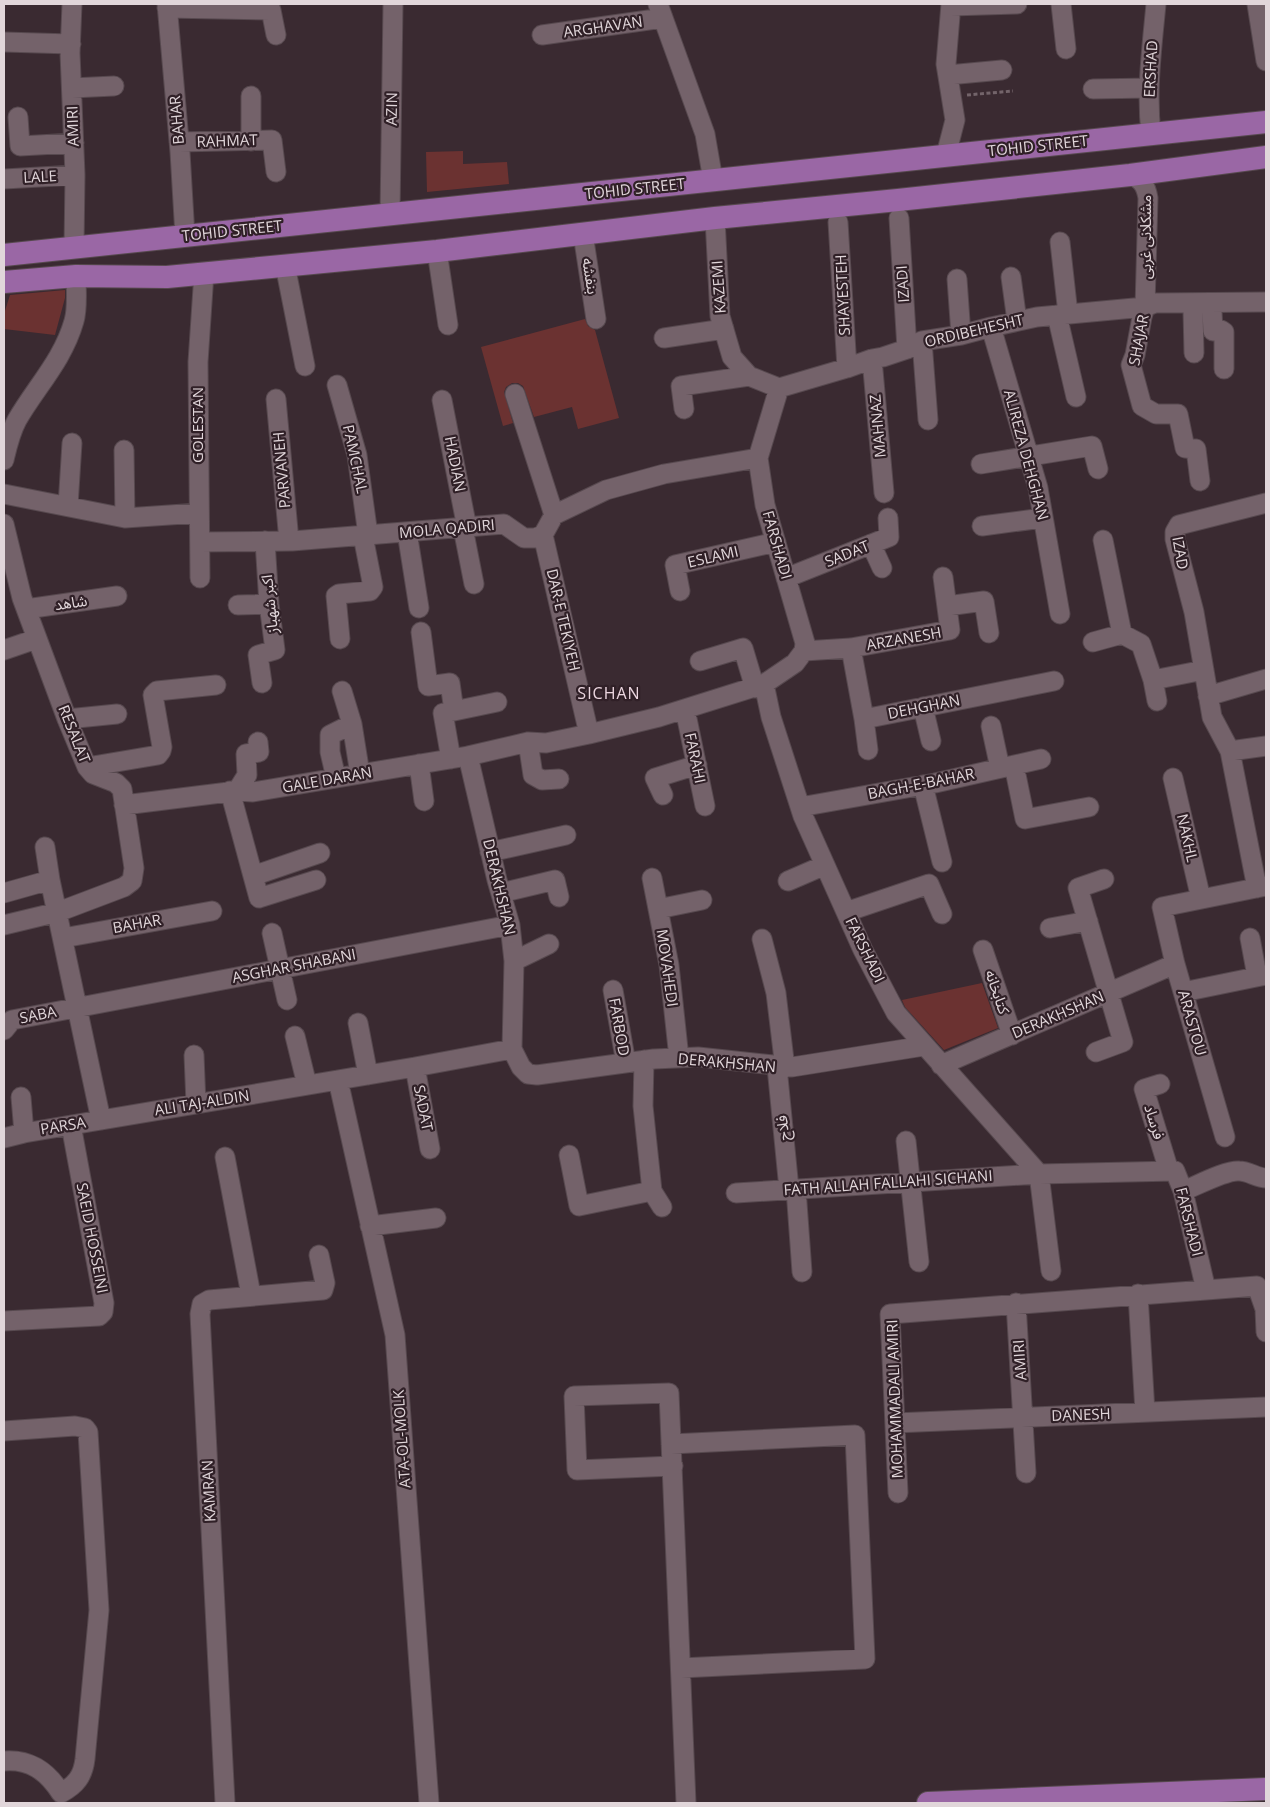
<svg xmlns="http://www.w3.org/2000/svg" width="1270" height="1807" viewBox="0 0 1270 1807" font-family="'Open Sans','Noto Sans Arabic',sans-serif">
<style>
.building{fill:#6b3231}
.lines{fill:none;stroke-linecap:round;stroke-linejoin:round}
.minor-casing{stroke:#57494f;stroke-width:21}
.major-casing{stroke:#57494f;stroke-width:24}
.path{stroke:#73646a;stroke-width:3;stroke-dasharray:4 2.5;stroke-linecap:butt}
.minor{stroke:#74626a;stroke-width:19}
.major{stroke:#9a67a5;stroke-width:22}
.labels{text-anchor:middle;stroke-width:4.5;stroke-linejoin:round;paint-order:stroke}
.street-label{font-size:15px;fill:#e1d6da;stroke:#302027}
.neighbourhood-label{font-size:16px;letter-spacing:1px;fill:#ebd6df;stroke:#302027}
</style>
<rect width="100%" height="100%" fill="#3a2a31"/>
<!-- building -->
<path class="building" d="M463 151V164L507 162 509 184 427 192 426 152Z
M65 290V298L55 335 4 329V314L10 295Z
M585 319 588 326 595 330 619 418 578 429 572 407 534 417 523 386 518 383H512L506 387 504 392 513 423 503 426 481 347Z
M982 983 998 1028 944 1050 905 1007 902 1000Z"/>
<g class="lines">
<!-- minor casing -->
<g class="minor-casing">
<path id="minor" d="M72 4 70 53 75 175 74 247
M167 4 180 152 185 236
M658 4 705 134 713 180
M1061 4 1066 49
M1257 4 1266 61
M951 6 1017 4
M167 8 271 10 276 35
M542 35 663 18
M4 42 71 44
M948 75 1002 70
M72 88 114 86
M1093 89 1149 88
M251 96V141
M18 117 20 146 74 143
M1151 134C1146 90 1152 47 1156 4
M179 142 272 140 276 172
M946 155 955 120 946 64 951 4
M1130 175C1142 179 1146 186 1148 198L1145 307 1142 317 1135 355 1131 365 1142 406 1156 414H1178L1185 448 1196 449 1200 481
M4 179 75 175
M390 214 393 4
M715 218 720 316 732 357 749 376 779 388
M899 218 907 349
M838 222 847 368
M583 234 596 319
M1060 242 1068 314
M437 251 448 325
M285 265 305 366
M1011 277 1017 321
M957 279 961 335
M1193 311 1194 353
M1212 311 1213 331 1221 330 1224 332V369
M1057 315 1076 397
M991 327 1038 488 1060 614
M664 338 724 329
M922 341 928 420
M872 359 884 493
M337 385 357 455 368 535
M779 388 847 368 872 359 883 357 907 349 922 341 961 335 991 327 1037 317 1145 307 1155 303 1266 302
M515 394 554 515
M276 399 289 541
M442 400 467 528
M684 409 681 386 749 376
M124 450 125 518
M4 460C7 447 10 433 17 420 36 387 63 360 74 321 78 308 76 290 76 276
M981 464 1092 446 1098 469
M4 494 125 518 199 513
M68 506 72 443
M4 524 22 598 67 719 87 767 93 774 116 783 122 789 134 868 132 881 124 887 58 912 4 925
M982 526 1043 518
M463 528 474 584
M407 532 419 608
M543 535 589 734
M1103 540 1122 634 1141 644 1153 680 1204 670
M200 542 292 541 504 524 524 538H535L543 535 554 515 606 490 664 474 758 458
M871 544 882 568
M200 578 198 362 204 273
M786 578 889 537 888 518
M680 591 675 565 776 542
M238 605 269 604
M947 606 984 601 989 633
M26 609 117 596
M421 632 428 686 450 683 454 711 443 713 451 759
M340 639 336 596 339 594 370 591 373 587 363 536
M1093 642 1122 634
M851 648 864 719 1054 681
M4 650 36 639
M804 651 851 648 950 630 943 577
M700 661 743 648 755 688
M1153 680 1157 701
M262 683 258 655 275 650 269 604 265 541
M764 684 771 717 803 816 863 950 896 1013 1039 1174 1175 1171 1183 1191 1206 1290 1257 1286 1265 1309 1266 1332
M1208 696 1266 679
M923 707 931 741
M685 709 705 806
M454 711 497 702
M67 719 117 714
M864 719 868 750
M352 724 360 774
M991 726 1000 768
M528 742 533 775 542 780 559 779
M1230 751 1266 746
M468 756 497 880 510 925 514 961 512 1049 521 1067 528 1074 537 1075 654 1059 698 1057 792 1067 924 1046
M419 764 424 801
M1014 765 1025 819 1089 807
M87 767 158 755 161 751 162 747 153 695 157 691 216 685
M336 778 330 752V735L352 724 342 691
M1173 778 1201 899
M923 785 942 862
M230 791 253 876 320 853
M237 791 247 775 246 754 259 752 258 742
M663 795 655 778 697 765
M124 805 237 791 253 792 468 756 528 742 546 743 589 734 659 717 764 684 795 663 804 651 805 643 765 505 758 458 779 388
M800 807 935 783 1041 759
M45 847 50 880
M490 852 566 835
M253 876 259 898 316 880
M652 878 669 965 679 1058
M788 881 825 865
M1257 888 1230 751 1212 717 1194 612 1175 539V532L1179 525 1266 503
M4 893 50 880 101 1120
M501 893 555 880 559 897
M658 909 702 900
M846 912 929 884 942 914
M1050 928 1088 921
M272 933 287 1000
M63 938 212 911
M1250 938 1257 976
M762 939 776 993 785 1068
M983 950 1012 1035
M514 961 549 944
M613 990 626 1063
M1183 992 1266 975
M358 1023 368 1075
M4 1030 12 1020 510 925
M295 1036 307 1085
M1096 1052 1123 1042 1078 888 1104 879
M194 1055 196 1104
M941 1065 1175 964
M415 1067 430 1149
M777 1067 789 1189
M338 1080 395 1335 429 1803
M1160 1084 1144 1089 1169 1171
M21 1097 24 1133
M1225 1137 1175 964 1162 907 1266 886
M4 1138 24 1133 415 1067 512 1049
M906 1141 919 1262
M569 1155 579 1206 652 1191 643 1106 644 1060
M225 1157 251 1295
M796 1189 802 1272
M652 1191 662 1207
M1183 1191C1196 1186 1226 1170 1239 1171 1249 1171 1257 1178 1266 1178
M736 1193 1039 1174 1051 1271
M370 1226 436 1218
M1138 1294 1145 1412
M1016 1303 1026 1473
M4 1321 99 1316 103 1312 104 1303 71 1125
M895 1423 1266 1407
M4 1431 75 1426 85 1428 88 1432 99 1610 85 1759C83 1776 76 1785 61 1793 47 1771 30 1759 4 1761
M671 1444 855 1435 865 1659 681 1668
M673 1466 577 1470 574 1396 669 1393 686 1803
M898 1493 890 1314 1206 1290
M225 1803 200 1314 202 1304 209 1300 323 1290 325 1283 319 1255"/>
</g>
<!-- major casing -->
<g class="major-casing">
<path id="major" d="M4 255 1266 122
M4 282 76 276 167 277 437 251 715 218 898 200 1130 175 1266 157
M928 1803 1266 1789"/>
</g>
<!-- path -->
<path class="path" d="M967 95 1013 91"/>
<!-- minor -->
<use href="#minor" class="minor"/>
<!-- major -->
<use href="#major" class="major"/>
</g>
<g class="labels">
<!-- street labels -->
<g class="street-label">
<text transform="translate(603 27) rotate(-8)" y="5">ARGHAVAN</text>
<text transform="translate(1151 69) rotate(-87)" y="5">ERSHAD</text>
<text transform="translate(392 109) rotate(-89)" y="5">AZIN</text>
<text transform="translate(177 120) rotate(-95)" y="5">BAHAR</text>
<text transform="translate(73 126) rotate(-92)" y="5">AMIRI</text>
<text transform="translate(227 141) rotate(-2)" y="5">RAHMAT</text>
<text transform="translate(1038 146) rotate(-6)" y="5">TOHID STREET</text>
<text transform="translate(40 177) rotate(-3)" y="5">LALE</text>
<text transform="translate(635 189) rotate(-6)" y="5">TOHID STREET</text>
<text transform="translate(232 231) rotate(-6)" y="5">TOHID STREET</text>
<text transform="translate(1146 237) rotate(-90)" y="5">مشکلانی غربی</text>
<text transform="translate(590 276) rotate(81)" y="5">بنفشه</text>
<text transform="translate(903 284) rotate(-94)" y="5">IZADI</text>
<text transform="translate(719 287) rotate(-94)" y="5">KAZEMI</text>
<text transform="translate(843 295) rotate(-93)" y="5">SHAYESTEH</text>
<text transform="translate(974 331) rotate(-13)" y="5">ORDIBEHESHT</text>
<text transform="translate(1139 340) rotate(-79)" y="5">SHAJAR</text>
<text transform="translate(198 425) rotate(-90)" y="5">GOLESTAN</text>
<text transform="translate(878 426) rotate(-95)" y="5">MAHNAZ</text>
<text transform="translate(1026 455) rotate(75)" y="5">ALIREZA DEHGHAN</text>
<text transform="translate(355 459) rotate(78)" y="5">PAMCHAL</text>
<text transform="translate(455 464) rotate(79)" y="5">HADIAN</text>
<text transform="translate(282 470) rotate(-95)" y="5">PARVANEH</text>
<text transform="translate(447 529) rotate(-5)" y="5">MOLA QADIRI</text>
<text transform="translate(777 545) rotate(74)" y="5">FARSHADI</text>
<text transform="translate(1180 553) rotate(80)" y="5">IZAD</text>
<text transform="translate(847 554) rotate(-22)" y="5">SADAT</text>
<text transform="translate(713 557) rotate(-13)" y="5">ESLAMI</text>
<text transform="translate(71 603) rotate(-8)" y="5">شاهد</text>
<text transform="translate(270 604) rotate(-96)" y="5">اکبر شهباز</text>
<text transform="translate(563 620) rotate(77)" y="5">DAR-E TEKIYEH</text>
<text transform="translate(904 639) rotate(-10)" y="5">ARZANESH</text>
<text transform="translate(924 707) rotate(-11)" y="5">DEHGHAN</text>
<text transform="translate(74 734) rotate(68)" y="5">RESALAT</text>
<text transform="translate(695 758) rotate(78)" y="5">FARAHI</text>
<text transform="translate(327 780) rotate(-10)" y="5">GALE DARAN</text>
<text transform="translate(921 784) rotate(-11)" y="5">BAGH-E-BAHAR</text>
<text transform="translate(1187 838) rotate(77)" y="5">NAKHL</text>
<text transform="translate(499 887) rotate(77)" y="5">DERAKHSHAN</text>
<text transform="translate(137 924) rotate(-10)" y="5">BAHAR</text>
<text transform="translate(865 950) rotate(64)" y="5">FARSHADI</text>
<text transform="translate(294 966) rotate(-11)" y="5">ASGHAR SHABANI</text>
<text transform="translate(667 968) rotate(82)" y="5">MOVAHEDI</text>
<text transform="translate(997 992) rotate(71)" y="5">کتابخانه</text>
<text transform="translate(38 1015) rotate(-11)" y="5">SABA</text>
<text transform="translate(1058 1015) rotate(-23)" y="5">DERAKHSHAN</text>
<text transform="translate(1192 1023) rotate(74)" y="5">ARASTOU</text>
<text transform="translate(619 1027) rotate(80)" y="5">FARBOD</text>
<text transform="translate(727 1063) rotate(5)" y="5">DERAKHSHAN</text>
<text transform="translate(202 1103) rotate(-9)" y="5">ALI TAJ-ALDIN</text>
<text transform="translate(423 1108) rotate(79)" y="5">SADAT</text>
<text transform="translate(1154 1122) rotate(73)" y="5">فرساد</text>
<text transform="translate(63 1126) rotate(-9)" y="5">PARSA</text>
<text transform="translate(783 1128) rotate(-96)" y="5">فلاح</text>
<text transform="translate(888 1183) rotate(-4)" y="5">FATH ALLAH FALLAHI SICHANI</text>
<text transform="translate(1189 1222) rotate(76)" y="5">FARSHADI</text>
<text transform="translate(92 1238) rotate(79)" y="5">SAEID HOSSEINI</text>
<text transform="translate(1020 1360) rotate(-94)" y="5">AMIRI</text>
<text transform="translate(895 1399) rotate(-92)" y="5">MOHAMMADALI AMIRI</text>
<text transform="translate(1081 1415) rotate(-2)" y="5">DANESH</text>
<text transform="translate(402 1439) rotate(-94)" y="5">ATA-OL-MOLK</text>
<text transform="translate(209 1491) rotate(-93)" y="5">KAMRAN</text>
</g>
<!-- neighbourhood labels -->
<g class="neighbourhood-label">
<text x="609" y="699">SICHAN</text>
</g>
</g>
<!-- border -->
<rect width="1270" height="1807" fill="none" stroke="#e1d6da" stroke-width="10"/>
</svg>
